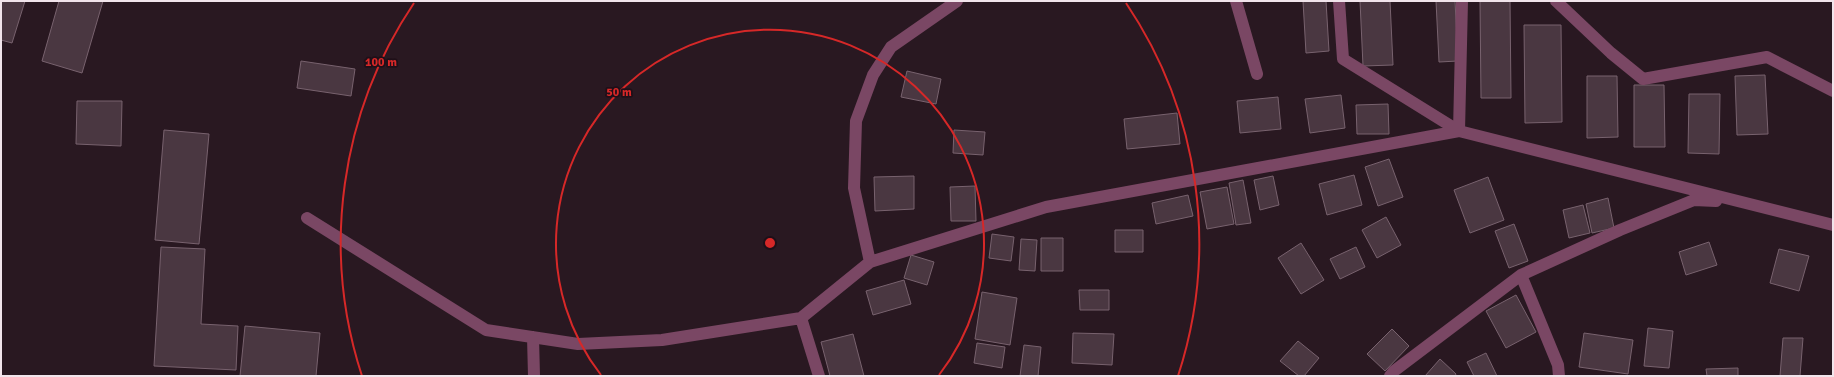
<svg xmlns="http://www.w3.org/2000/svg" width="1834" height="377" viewBox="0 0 1834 377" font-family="Signika,sans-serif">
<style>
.building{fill:#4a3741;stroke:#78626e}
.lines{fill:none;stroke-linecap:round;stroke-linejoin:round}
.minor{stroke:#7a4764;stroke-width:12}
.ring{fill:none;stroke:#d62828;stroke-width:2}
.centre{fill:#d62828;stroke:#1f0f18;stroke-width:2}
.ring-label{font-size:12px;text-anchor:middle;font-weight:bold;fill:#d62828;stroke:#1f0f18;stroke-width:3.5;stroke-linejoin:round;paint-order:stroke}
</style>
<rect width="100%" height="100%" fill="#291821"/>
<!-- building -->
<path class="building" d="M1 1H25L12 43 1 40Z
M59 1H103L82 73 42 61Z
M1303 1H1326L1329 51 1306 53Z
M1360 1H1390L1393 65 1363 66Z
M1436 1H1455L1458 61 1439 62Z
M1480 1H1510L1511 98H1481Z
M1524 25H1561L1562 122 1525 123Z
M301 61 355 69 351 96 297 88Z
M907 71 941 79 936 104 901 97Z
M1765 75 1768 134 1737 135 1735 76Z
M1587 76H1617L1618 137 1587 138Z
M1634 85H1664L1665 147H1634Z
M1689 94H1720L1719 154 1688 153Z
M1341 95 1345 128 1310 133 1305 99Z
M1278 97 1281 129 1240 133 1237 101Z
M77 101H122L121 146 76 144Z
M1388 104 1389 134H1357L1356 105Z
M1177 113 1180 144 1127 149 1124 119Z
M164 130 209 134 199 244 155 240Z
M954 130 985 132 983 155 953 153Z
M1389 159 1403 197 1378 206 1365 167Z
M1354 175 1362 205 1327 215 1319 184Z
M914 176V209L875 211 874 177Z
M1273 176 1279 205 1260 210 1254 180Z
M1488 177 1504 220 1470 233 1454 190Z
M1243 180 1251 223 1236 225 1229 183Z
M975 186 976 221H951L950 187Z
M1227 187 1234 224 1207 229 1200 192Z
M1188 195 1193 216 1156 224 1152 203Z
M1608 198 1614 228 1592 233 1586 204Z
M1583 205 1590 233 1569 238 1563 210Z
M1386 217 1401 245 1377 258 1362 230Z
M1514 224 1528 261 1509 268 1495 231Z
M1115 230H1143V252H1115Z
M992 234 1014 237 1011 261 989 258Z
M1041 238H1063V271H1041Z
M1021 239 1037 240 1035 271 1019 270Z
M1709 242 1717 265 1686 275 1679 252Z
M1301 243 1324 280 1301 294 1278 258Z
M161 247 205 249 201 324 238 326 236 370 154 366Z
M1356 247 1365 267 1340 279 1330 259Z
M1779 249 1809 256 1799 291 1770 283Z
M911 255 934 262 927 285 904 278Z
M904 280 911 304 873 315 866 291Z
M1079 290H1109V310H1080Z
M982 292 1017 298 1010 345 975 339Z
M1516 295 1536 332 1506 348 1486 311Z
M245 326 320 333 316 376H240Z
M1648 328 1673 331 1669 368 1644 366Z
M1392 329 1409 346 1385 371 1367 354Z
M1073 333 1114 334 1112 365 1072 363Z
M1584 333 1633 340 1628 374 1579 367Z
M853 334 864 376H830L821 342Z
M1783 338H1803L1800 376H1780Z
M1298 341 1319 358 1304 376H1299L1280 361Z
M977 343 1005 347 1002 368 974 363Z
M1024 345 1041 347 1038 376H1020Z
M1486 353 1497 376H1474L1467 362Z
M1440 359 1456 374 1455 376H1425Z
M1738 368V376H1707L1706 369Z"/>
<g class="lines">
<!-- minor -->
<path class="minor" d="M1236 1 1257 74
M1339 1 1343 59 1459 131 1462 1
M1556 1 1611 53 1643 79 1767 57 1833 91
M307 218 486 330 578 344 662 340 801 318
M870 262 854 188 856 121 873 75 891 47 957 1
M1521 275 1558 365 1559 376
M533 337 534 376
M819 376 801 318 870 262 1046 207 1459 131 1833 225
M1390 376 1394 371 1521 275 1620 230 1694 200 1716 201"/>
</g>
<!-- distance rings -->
<g class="ring">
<path d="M601 375A214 214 0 1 1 939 375"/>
<path d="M362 376A429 429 0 0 1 414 3M1126 3A429 429 0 0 1 1178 376"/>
</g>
<circle cx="770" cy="243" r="6" class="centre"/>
<g class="ring-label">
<text x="381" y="66">100 m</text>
<text x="619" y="96">50 m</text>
</g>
<!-- border -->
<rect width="1834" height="377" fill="none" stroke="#f1e4eb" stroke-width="4"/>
</svg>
